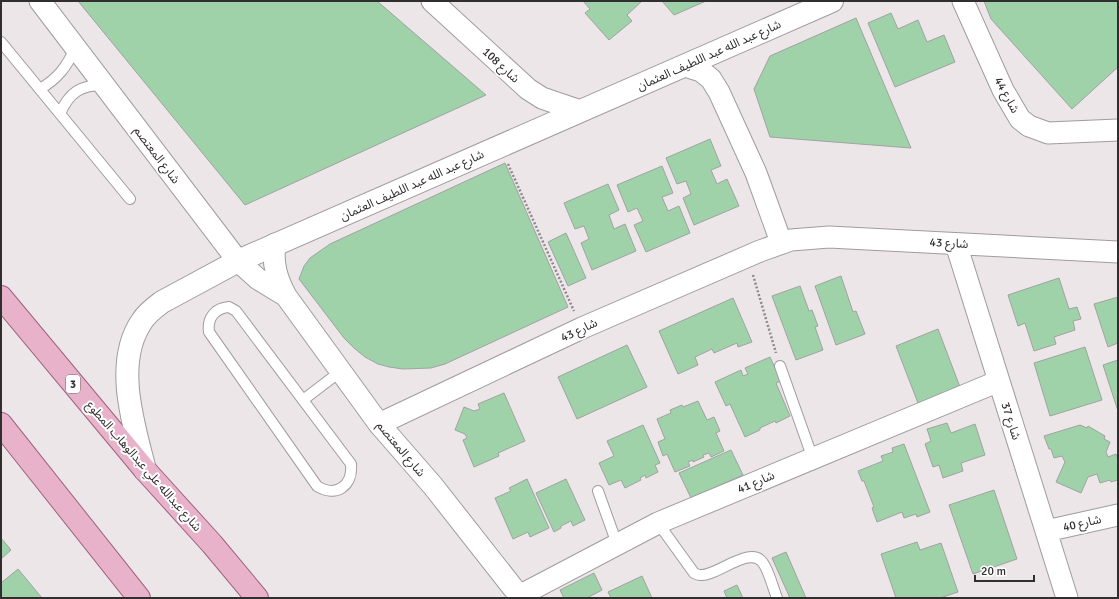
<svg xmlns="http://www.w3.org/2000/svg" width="1119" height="599" viewBox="0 0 1119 599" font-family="Signika,'Noto Sans Arabic',sans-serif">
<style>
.building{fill:#a0d2aa;stroke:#9fa3a0}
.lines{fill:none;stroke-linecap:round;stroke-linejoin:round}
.service-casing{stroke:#a19b9e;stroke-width:12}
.minor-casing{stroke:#a19b9e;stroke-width:23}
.tertiary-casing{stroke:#a19b9e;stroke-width:24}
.primary-casing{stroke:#9e627e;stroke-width:24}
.path{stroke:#8e8a8c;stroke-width:2.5;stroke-dasharray:2 2;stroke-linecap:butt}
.service{stroke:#fff;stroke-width:10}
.minor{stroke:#fff;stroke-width:21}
.tertiary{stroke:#fff;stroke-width:22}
.primary{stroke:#e8b2cb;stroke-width:22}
.labels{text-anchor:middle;stroke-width:4;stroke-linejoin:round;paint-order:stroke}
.shield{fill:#fff;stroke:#6f6d6d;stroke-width:1}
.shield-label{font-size:11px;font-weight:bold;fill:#312e2f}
.street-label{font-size:12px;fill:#312e2f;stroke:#fff}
</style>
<rect width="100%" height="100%" fill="#ece6e9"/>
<!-- building -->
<path class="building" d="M78 1H377L486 95 245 205Z
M583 1H640L641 2 627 15 632 21 609 40 585 13 590 9Z
M662 1H706L674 15Z
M984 1H1118V67L1072 109 991 19Z
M891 13 898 29 918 20 927 42 944 35 955 62 895 87 868 23Z
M856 18 911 148 770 137 754 89 770 56Z
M710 139 721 166 711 170 717 184 727 179 739 206 694 225 683 198 691 194 686 181 677 184 666 158Z
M505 163 568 307 445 364 431 368 403 369 389 367 378 364 365 357 354 348 344 338 299 279 304 266 310 258 330 244Z
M662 166 673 193 662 197 668 211 679 206 690 233 646 252 634 225 643 221 637 208 628 212 617 185Z
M608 184 619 210 609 215 614 229 625 224 636 251 592 270 581 243 589 239 584 226 575 229 564 203Z
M566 233 586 278 568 286 548 242Z
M841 276 853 312 856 311 865 334 836 345 815 286Z
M1059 278 1069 309 1077 307 1081 319 1073 321 1075 330 1054 337 1056 344 1034 351 1025 323 1018 326 1008 295Z
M800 286 809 311 812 310 818 326 815 327 823 350 796 360 772 296Z
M1118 297V343L1108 347 1094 304Z
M733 298 752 342 738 347 737 343 714 353 712 349 695 357 698 365 678 374 659 331Z
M938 329 960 387 918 403 896 346Z
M627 345 647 387 577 419 558 377Z
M1085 347 1102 400 1050 416 1034 363Z
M770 357 781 381 776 383 790 416 776 423 775 421 760 428V430L745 437 730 404 726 406 715 382 741 370 743 376 748 374 745 368Z
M1118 360V411L1103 365Z
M504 393 525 441 498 453 499 456 474 467 463 440 467 438 465 434 455 430 464 407 474 411 480 409 478 404Z
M698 401 707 420 714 417 720 431 716 433 724 451 711 457 709 453 703 455 704 457 693 462V460L688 462 690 466 675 472 667 454 663 456 658 442 665 439 657 419 671 413 670 410 682 405 683 407Z
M947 423 951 433 975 424 985 455 961 463 963 471 943 478 939 465 933 467 925 444 931 441 927 429Z
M643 425 660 463 655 465 658 472 646 478 645 475 640 478 641 480 625 488 621 480 609 485 599 463 614 456 607 441Z
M1080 425 1087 428 1088 426 1105 436 1104 439 1110 442 1106 452 1108 457 1116 454 1118 460V480L1111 482 1110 480 1100 483 1097 474 1088 477 1081 493 1056 482 1065 462 1062 456 1054 458 1051 449H1049L1044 436Z
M904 444 930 512 917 517 916 514 904 518 902 512 877 522 872 508 874 507 864 481H862L858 471 883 461 881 456 893 452 892 448Z
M731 450 743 475 691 498 679 473Z
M527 479 549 528 530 537 528 532 513 539 495 498 511 491 509 488Z
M566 479 585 520 573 526 571 521 561 526V528L554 532 536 493Z
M994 490 1017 559 973 574 949 505Z
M1 538 11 550 1 559Z
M917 542 920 550 941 543 958 592 940 598H896L881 554Z
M786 552 806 598H790L772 558Z
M18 569 42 598H1V583Z
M594 573 602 590 587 598H564L560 590Z
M642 576 652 598H611L608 592Z
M737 585 743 598H727L724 591Z"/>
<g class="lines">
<!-- service casing -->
<g class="service-casing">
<path id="service" d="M1 42 130 199
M40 89C57 79 67 67 75 48
M60 114C69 92 81 85 104 85
M229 307 236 311 351 464C353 486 336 498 317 486L209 332C207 318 215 308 229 307Z
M780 366 813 459
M303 400 341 371
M598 491 617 544
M658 523 694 573C696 574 698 575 700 575 716 577 751 544 763 563 769 571 773 588 777 598"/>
</g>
<!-- minor casing -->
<g class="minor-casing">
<path id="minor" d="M40 1 238 261 258 279 286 296
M432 1 528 89 542 98 580 111
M963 1 1003 90 1020 119 1029 126 1048 133 1118 130
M685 66 701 71 711 79 719 92 756 173 781 242
M275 244C272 264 277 279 286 296L379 424 433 486 521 598
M956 244 1067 598
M379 424 582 328 760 251 791 240 829 237 1118 252
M1046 531 1118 515
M519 596 658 523 999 381"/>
</g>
<!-- tertiary casing -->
<g class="tertiary-casing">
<path id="tertiary" d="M145 470C134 426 113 363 142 321 147 313 154 308 162 302L238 261 832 1"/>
</g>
<!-- primary casing -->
<g class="primary-casing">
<path id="primary" d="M1 297 145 470 212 544 257 598
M1 424 139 598"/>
</g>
<!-- path -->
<path class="path" d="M508 164 574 311
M753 275 776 353"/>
<!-- service -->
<use href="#service" class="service"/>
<!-- minor -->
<use href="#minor" class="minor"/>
<!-- tertiary -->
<use href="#tertiary" class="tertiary"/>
<!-- primary -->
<use href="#primary" class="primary"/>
</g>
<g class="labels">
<!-- shield labels -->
<rect class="shield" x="66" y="375" width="14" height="18" rx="3"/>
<g class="shield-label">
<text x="73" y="388">3</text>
</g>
<!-- street labels -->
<g class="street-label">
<text transform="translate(709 55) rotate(-24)" y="4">شارع عبد الله عبد اللطيف العثمان</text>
<text transform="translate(501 65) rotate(43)" y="4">شارع 108</text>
<text transform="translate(1007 95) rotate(62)" y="4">شارع 44</text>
<text transform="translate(157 155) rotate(53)" y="4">شارع المعتصم</text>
<text transform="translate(412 185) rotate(-24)" y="4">شارع عبد الله عبد اللطيف العثمان</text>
<text transform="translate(949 243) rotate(3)" y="4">شارع 43</text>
<text transform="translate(579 330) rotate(-25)" y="4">شارع 43</text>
<text transform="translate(1011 421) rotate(72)" y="4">شارع 37</text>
<text transform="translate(401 449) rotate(50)" y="4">شارع المعتصم</text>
<text transform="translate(144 466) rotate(49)" y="4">شارع عبدالله علي عبدالوهاب المطوع</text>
<text transform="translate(756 482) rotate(-23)" y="4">شارع 41</text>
<text transform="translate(1082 523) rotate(-13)" y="4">شارع 40</text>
</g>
</g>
<!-- border -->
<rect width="1119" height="599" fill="none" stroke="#312e2f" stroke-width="4"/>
<!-- scale -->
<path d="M975 575v6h59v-6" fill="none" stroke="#312e2f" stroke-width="2"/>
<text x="981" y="575" font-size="12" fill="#312e2f" stroke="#ffffff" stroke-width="3" paint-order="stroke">20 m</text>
</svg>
